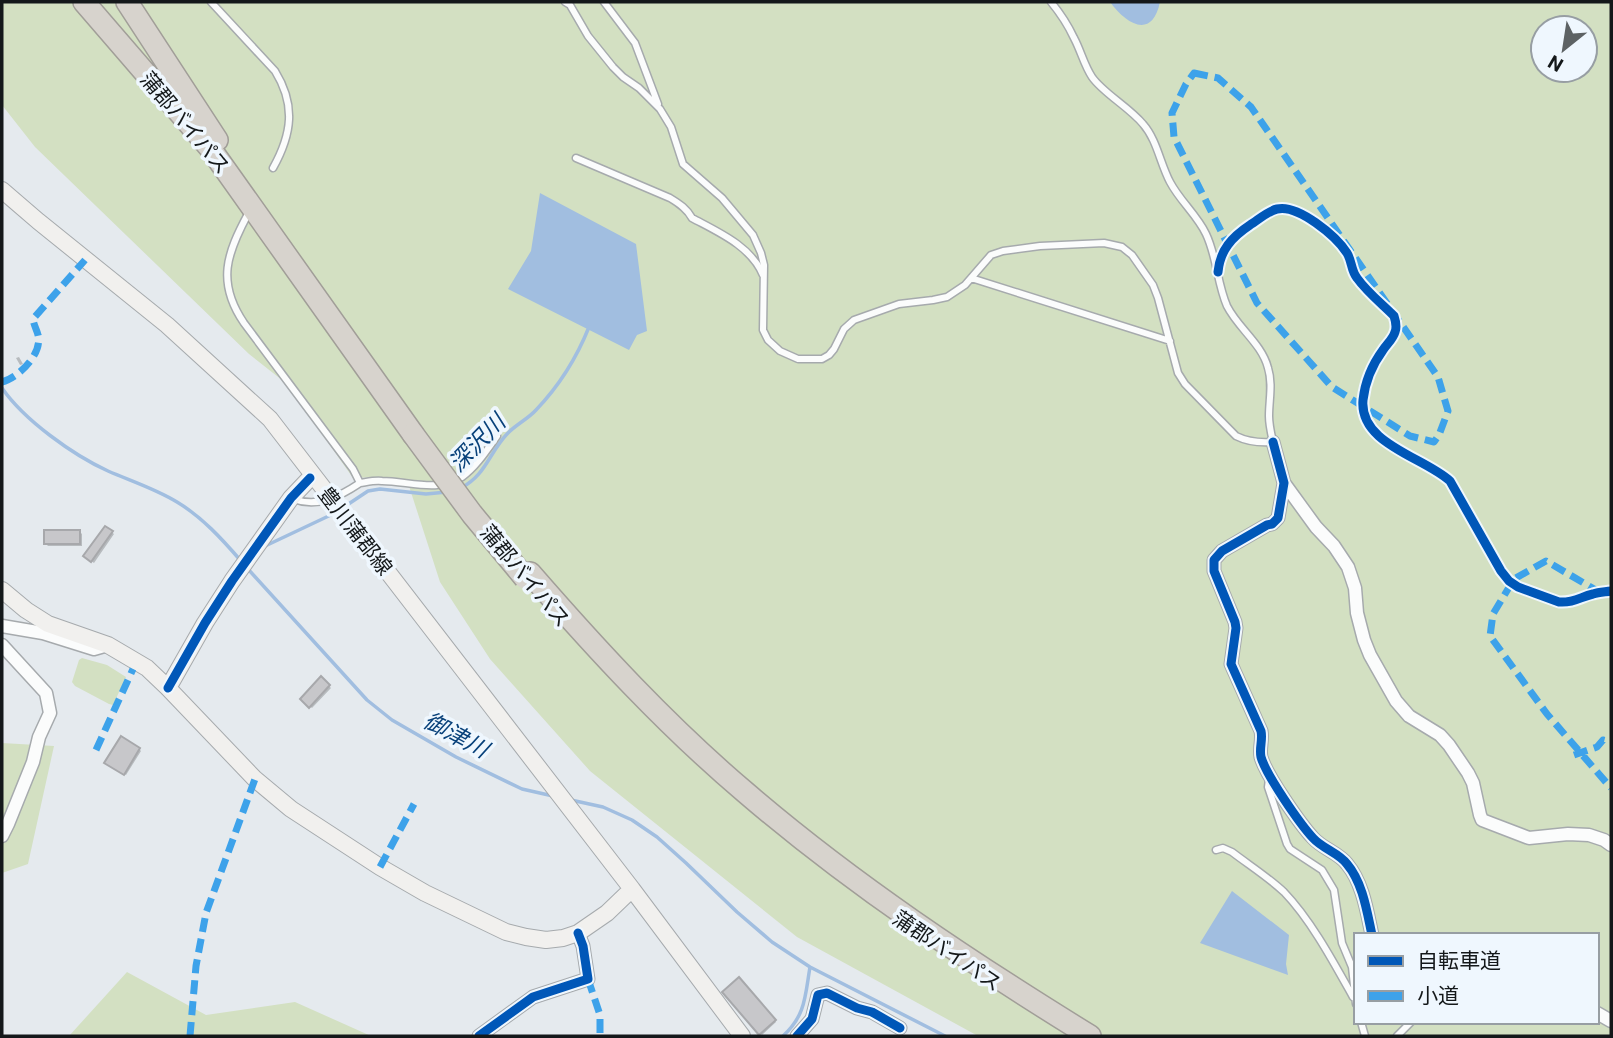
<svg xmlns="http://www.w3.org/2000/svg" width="1613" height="1038" viewBox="0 0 1613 1038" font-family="Roboto,'Noto Sans JP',sans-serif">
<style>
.green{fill:#d3e0c2;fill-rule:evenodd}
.water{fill:#a1bee0}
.shadow{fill:#0003}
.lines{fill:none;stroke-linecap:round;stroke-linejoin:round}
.stream{stroke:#a1bee0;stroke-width:3.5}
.building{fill:#c7c7ca;stroke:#a7a8ab;stroke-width:2}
.lane-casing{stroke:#a6aaad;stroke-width:9}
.street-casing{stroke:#a6aaad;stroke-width:15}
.secondary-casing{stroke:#a6aaad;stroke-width:18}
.highway-casing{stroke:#a19e98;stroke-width:24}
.lane{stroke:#fbfcfc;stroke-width:6}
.street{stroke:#fbfcfc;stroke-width:12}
.secondary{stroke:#f1f0ee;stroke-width:16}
.highway{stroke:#d7d3cd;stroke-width:21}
.highway-bridge-casing{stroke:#a19e98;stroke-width:24;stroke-linecap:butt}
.highway-bridge{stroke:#d7d3cd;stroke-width:21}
.quiet{stroke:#3da2ea;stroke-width:7;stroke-dasharray:14 7;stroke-linecap:butt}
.cycleway-casing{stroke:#eff7fe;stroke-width:13}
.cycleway{stroke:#0057b8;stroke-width:9}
.labels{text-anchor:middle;stroke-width:7;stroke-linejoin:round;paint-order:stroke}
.street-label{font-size:21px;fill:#14181a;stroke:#eff7fe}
.water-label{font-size:23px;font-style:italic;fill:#08417a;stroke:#eff7fe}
</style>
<rect width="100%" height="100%" fill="#e5eaee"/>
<!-- green -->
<path class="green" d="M2 2H1611V1036H978L797 937 590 771 490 659 440 582 408 483C393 474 370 478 353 478L287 384 249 354 35 147 2 105ZM1543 28H1585V70H1543ZM1356 935H1597V1022H1356Z
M82 658 107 665 126 677 113 705 109 704 75 686 72 682 79 660Z
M2 743 54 746 28 864 2 873Z
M127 972 206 1015 295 1002 371 1036H69Z"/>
<!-- water -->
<path class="water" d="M1110 2H1160C1152 40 1126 24 1110 2Z
M540 193 636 244 647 331 637 335 629 350 508 289 531 251Z
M1232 891 1289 935 1286 964 1288 975 1200 943Z"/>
<!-- shadow -->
<path class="shadow" d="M19 357 23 364 20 365 16 358Z
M106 528 114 534 94 563 85 556Z
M80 532 82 534V546H48L46 544Z
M321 678 331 688 312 708 302 699Z
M139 749 141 751 126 775 108 764Z
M739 980 776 1022 762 1035 724 992Z"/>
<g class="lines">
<!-- stream -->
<path class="stream" d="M2 388C24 420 73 455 108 471 131 481 156 489 177 502 202 517 222 539 241 561
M461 488C486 475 489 453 507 434 515 425 528 419 536 410 559 386 577 357 589 327
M344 507 368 491 380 489 426 494 447 492
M263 547 335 513
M248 569 367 700 392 720 456 757 522 789 553 796
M571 800 603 807 632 820 657 837 686 863 737 912 772 942 810 967 945 1036
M783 1036C806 1015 805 996 810 967"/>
</g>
<!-- building -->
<path class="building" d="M105 526 113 531 91 562 83 556Z
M44 530H80V544H44Z
M321 676 330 685 309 708 300 699Z
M121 736 140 748 124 775 104 763Z
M739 977 776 1020 759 1035 722 992Z"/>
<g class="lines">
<!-- lane casing -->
<g class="lane-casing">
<path id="lane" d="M211 2 275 71C296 105 292 134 273 168
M565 2 570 5 588 36 613 67 623 77 639 88 660 109 671 127 683 164 722 198 753 235 761 253 764 265 763 330 768 340 780 351 798 359H822L829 355 834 349 844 329 854 320 899 304 933 300 947 297 965 285 991 255 1003 251 1040 246 1104 243 1122 247 1132 255 1153 285 1158 298 1178 373 1185 384 1236 436C1248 442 1260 443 1273 442 1271 433 1269 425 1269 416 1269 400 1273 384 1268 368 1262 344 1238 328 1227 306 1217 283 1217 257 1206 234 1197 215 1180 201 1170 182 1160 163 1157 140 1143 124 1129 107 1103 93 1092 77 1084 65 1081 51 1074 38 1068 25 1060 13 1051 2
M604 2 635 43 658 104
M576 158 670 198C680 204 687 209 692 218 718 232 751 246 763 275
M248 214C227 253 216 282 244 323L353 469 360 483C339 497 318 508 293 499
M971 278 1170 341
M360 483C367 482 375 480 382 481 408 481 438 493 462 477 476 467 487 450 497 436
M1269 779 1268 787 1287 844 1290 849 1322 870 1334 890 1342 943 1352 967 1356 1004
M1216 850 1223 848 1232 852C1249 865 1268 877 1284 892 1311 920 1334 963 1353 997
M1361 1022 1365 1036
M1397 1036 1411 1022"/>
</g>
<!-- street casing -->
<g class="street-casing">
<path id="street" d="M1273 442 1284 483 1278 518 1272 524 1267 525 1222 551 1214 560V571L1235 622 1236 628 1231 664 1261 731C1263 740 1259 748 1261 757 1266 775 1300 824 1313 838 1323 849 1339 853 1347 864 1363 883 1367 912 1372 935
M1284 483 1316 527 1334 546 1348 567 1355 588 1357 613 1364 640 1370 655 1396 701 1409 716 1440 735 1449 745 1468 773 1473 783 1480 815 1482 820 1529 838 1568 834 1589 835 1604 840 1611 845
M2 626 43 633 94 649 108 645
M2 645 46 693 50 713 39 737 33 762 8 824 2 836
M1597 1013 1611 1021
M479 1036 533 997 588 979 583 946 578 933
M797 1036 812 1019 818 995 827 993 857 1008 872 1012 900 1028"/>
</g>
<!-- secondary casing -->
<g class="secondary-casing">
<path id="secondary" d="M2 190 38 221 167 325 270 419 632 889
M2 590 26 610 48 624 108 645 147 668 168 688 255 779 291 809 380 867 425 893 506 932 526 937 546 940 563 938 578 933 607 913 632 889 742 1036
M168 688 205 623 232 581 291 498 310 478"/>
</g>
<!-- highway casing -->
<g class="highway-casing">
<path id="highway" d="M84 2 210 148 413 434
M127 2 217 140
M530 573C597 650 667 726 745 792 852 884 970 962 1090 1036"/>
</g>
<!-- lane -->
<use href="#lane" class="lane"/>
<!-- street -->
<use href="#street" class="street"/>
<!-- secondary -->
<use href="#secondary" class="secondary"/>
<!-- highway -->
<use href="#highway" class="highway"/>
<!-- highway-bridge casing -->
<g class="highway-bridge-casing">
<path id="highway-bridge" d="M413 434 472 514 525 578"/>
</g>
<!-- highway-bridge -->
<use href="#highway-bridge" class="highway-bridge"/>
<!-- quiet -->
<path class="quiet" d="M1194 73 1218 78 1251 107 1438 377 1448 411 1439 435 1434 442 1410 436 1332 387 1257 303 1174 137 1172 113 1186 84Z
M2 382C18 378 43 354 38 335 37 330 34 326 33 319L85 260
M1601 593 1546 561 1514 579 1493 614 1490 636 1547 714 1611 788
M96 750 133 669
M1574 755 1597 747 1603 740 1611 742
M380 867 414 804
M588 979 600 1015V1036
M190 1036 196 966 206 913 255 779"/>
<!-- cycleway casing -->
<g class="cycleway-casing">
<path id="cycleway" d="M1218 272C1220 250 1232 237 1250 225 1258 220 1268 211 1277 209 1298 204 1336 236 1347 253 1352 261 1351 271 1357 278 1367 292 1382 304 1394 316 1396 322 1397 327 1395 332 1393 339 1387 344 1383 350 1372 365 1365 382 1363 400 1359 444 1424 457 1450 481L1501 571 1509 581 1518 587 1559 602C1574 603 1580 597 1593 594 1599 592 1605 592 1611 591
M1273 442 1284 483 1278 518 1272 524 1267 525 1222 551 1214 560V571L1235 622 1236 628 1231 664 1261 731C1263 740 1259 748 1261 757 1266 775 1300 824 1313 838 1323 849 1339 853 1347 864 1363 883 1367 912 1372 935
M168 688 205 623 232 581 291 498 310 478
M479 1036 533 997 588 979 583 946 578 933
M797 1036 812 1019 818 995 827 993 857 1008 872 1012 900 1028"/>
</g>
<!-- cycleway -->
<use href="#cycleway" class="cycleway"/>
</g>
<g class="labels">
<!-- street labels -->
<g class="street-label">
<text transform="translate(185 123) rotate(50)" y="7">蒲郡バイパス</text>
<text transform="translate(355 531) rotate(52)" y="7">豊川蒲郡線</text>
<text transform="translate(525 576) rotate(50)" y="7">蒲郡バイパス</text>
<text transform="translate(947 951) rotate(34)" y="7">蒲郡バイパス</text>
</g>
<!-- water labels -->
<g class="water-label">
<text transform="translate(477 443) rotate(-46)" y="8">深沢川</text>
<text transform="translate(456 735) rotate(28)" y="8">御津川</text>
</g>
</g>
<!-- border -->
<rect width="1613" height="1038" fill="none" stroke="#14181a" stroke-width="7"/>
<!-- legend -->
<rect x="1354" y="933" width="245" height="91" fill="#eff7fe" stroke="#979ea3" stroke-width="2"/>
<rect x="1368" y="956" width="35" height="10" fill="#0057b8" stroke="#979ea3" stroke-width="2"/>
<text x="1417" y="968" font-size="21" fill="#14181a">自転車道</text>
<rect x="1368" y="991" width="35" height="10" fill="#3da2ea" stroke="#979ea3" stroke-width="2"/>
<text x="1417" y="1003" font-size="21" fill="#14181a">小道</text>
<!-- north arrow -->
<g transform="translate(1564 49) rotate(210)"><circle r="33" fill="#eff7fe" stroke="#979ea3" stroke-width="2"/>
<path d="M0-5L12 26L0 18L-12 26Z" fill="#5d6264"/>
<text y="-10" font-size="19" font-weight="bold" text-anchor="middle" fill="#14181a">N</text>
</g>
</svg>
